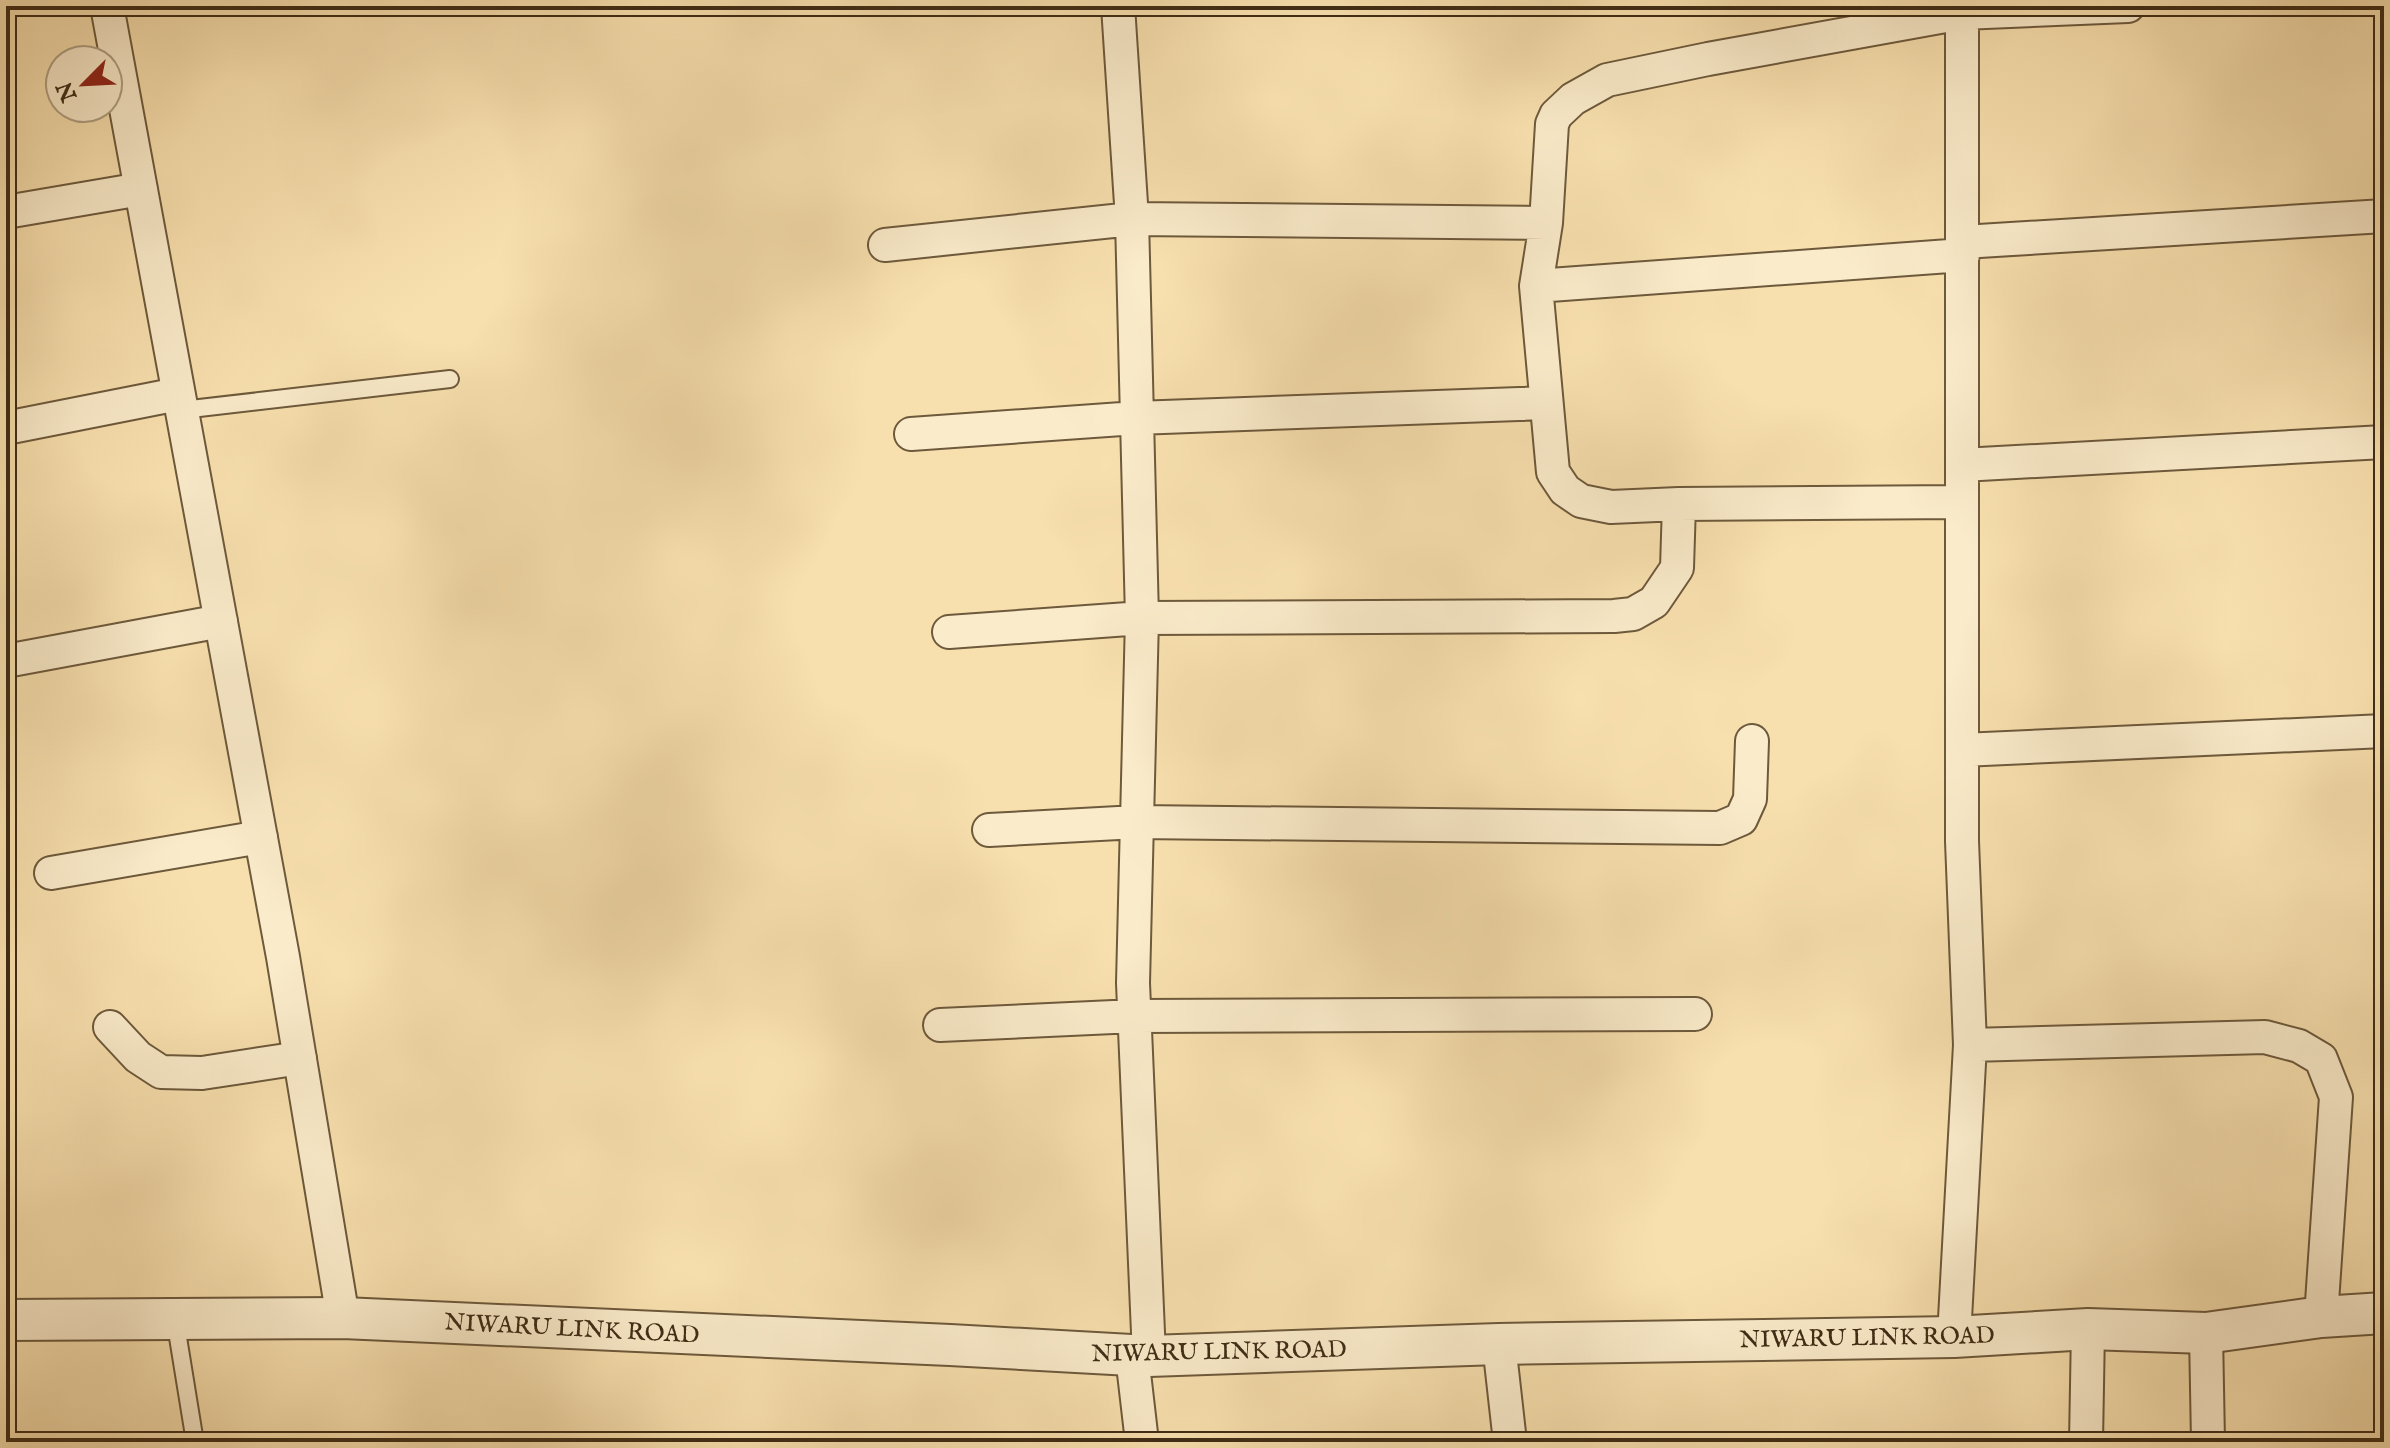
<svg xmlns="http://www.w3.org/2000/svg" width="2390" height="1448" viewBox="0 0 2390 1448" font-family="'IM FELL English',serif">
<style>
.lines{fill:none;stroke-linecap:round;stroke-linejoin:round}
.service-casing{stroke:#6d593c;stroke-width:20}
.minor-casing{stroke:#6d593c;stroke-width:36}
.tertiary-casing{stroke:#6d593c;stroke-width:44}
.service{stroke:#faebca;stroke-width:16}
.minor{stroke:#faebca;stroke-width:32}
.tertiary{stroke:#faebca;stroke-width:40}
.labels{text-anchor:middle;stroke-width:6;stroke-linejoin:round;paint-order:stroke}
.street-label{font-size:24px;fill:#3f2c16;stroke:#faebca}
</style>
<rect width="100%" height="100%" fill="#f8e0ae"/>
<filter id="stains"><feTurbulence type="fractalNoise" baseFrequency=".0025" numOctaves="4"/><feColorMatrix values="0 0 0 0 .2 0 0 0 0 .09 0 0 0 0 .02 0 0 0 .5 -.17"/></filter>
<radialGradient id="worn" r=".72"><stop offset=".6" stop-color="#630" stop-opacity="0"/><stop offset="1" stop-color="#630" stop-opacity=".3"/></radialGradient>
<g class="lines">
<!-- service casing -->
<g class="service-casing">
<path id="service" d="M182 410 450 379
M175 1319 195 1442"/>
</g>
<!-- minor casing -->
<g class="minor-casing">
<path id="minor" d="M107 6 283 957 343 1318
M1118 6 1132 219 1142 618 1133 983 1149 1356
M1960 6 1962 13 1708 59 1607 80 1573 99 1556 115 1552 124 1546 223 1536 286 1553 472 1565 490 1581 501 1611 507 1679 504 1961 502
M6 212 141 189
M1963 242 2384 216
M885 245 1132 219 1546 223
M1536 286 1963 255
M6 428 178 394
M911 434 1136 418 1546 403
M1962 465 2384 442
M949 632 1142 618 1614 616 1633 614 1654 602 1677 568 1679 504
M6 661 221 621
M1962 750 2384 731
M989 830 1137 822 1720 828 1741 819 1750 799 1752 741
M51 873 261 837
M940 1025 1135 1016 1695 1014
M110 1027 138 1057 161 1072 202 1073 300 1058
M1970 1045 2265 1037 2299 1046 2321 1059 2336 1097 2321 1317
M2206 1333 2208 1442
M1954 1337 1970 1045 1962 841V13L2128 6
M1499 1344 1510 1442
M1132 1356 1142 1442
M2086 1442 2088 1329"/>
</g>
<!-- tertiary casing -->
<g class="tertiary-casing">
<path id="tertiary" d="M6 1320 343 1318 950 1345 1149 1356 1499 1344 1954 1337 2088 1329 2206 1333 2321 1317 2384 1313"/>
</g>
<!-- service -->
<use href="#service" class="service"/>
<!-- minor -->
<use href="#minor" class="minor"/>
<!-- tertiary -->
<use href="#tertiary" class="tertiary"/>
</g>
<g class="labels">
<!-- street labels -->
<g class="street-label">
<text transform="translate(572 1328) rotate(3)" y="8">NIWARU LINK ROAD</text>
<text transform="translate(1867 1337) rotate(-1)" y="8">NIWARU LINK ROAD</text>
<text transform="translate(1219 1351) rotate(-1)" y="8">NIWARU LINK ROAD</text>
</g>
</g>
<!-- margin -->
<rect width="2390" height="1448" fill="none" stroke="#f8e0ae" stroke-width="32"/>
<rect x="8" y="8" width="2374" height="1432" fill="none" stroke="#3f2c16" stroke-width="4"/>
<rect x="16" y="16" width="2358" height="1416" fill="none" stroke="#3f2c16" stroke-width="2"/>
<!-- north arrow -->
<g transform="translate(84 84) rotate(246)"><circle r="38" fill="#faebca" stroke="#af9f82" stroke-width="2"/>
<path d="M0-6L14 30L0 20L-14 30Z" fill="#8f2418"/>
<text y="-12" font-size="22" font-weight="bold" text-anchor="middle" fill="#3f2c16">N</text>
</g>
<rect width="100%" height="100%" filter="url(#stains)"/>
<rect width="100%" height="100%" fill="url(#worn)"/>
</svg>
